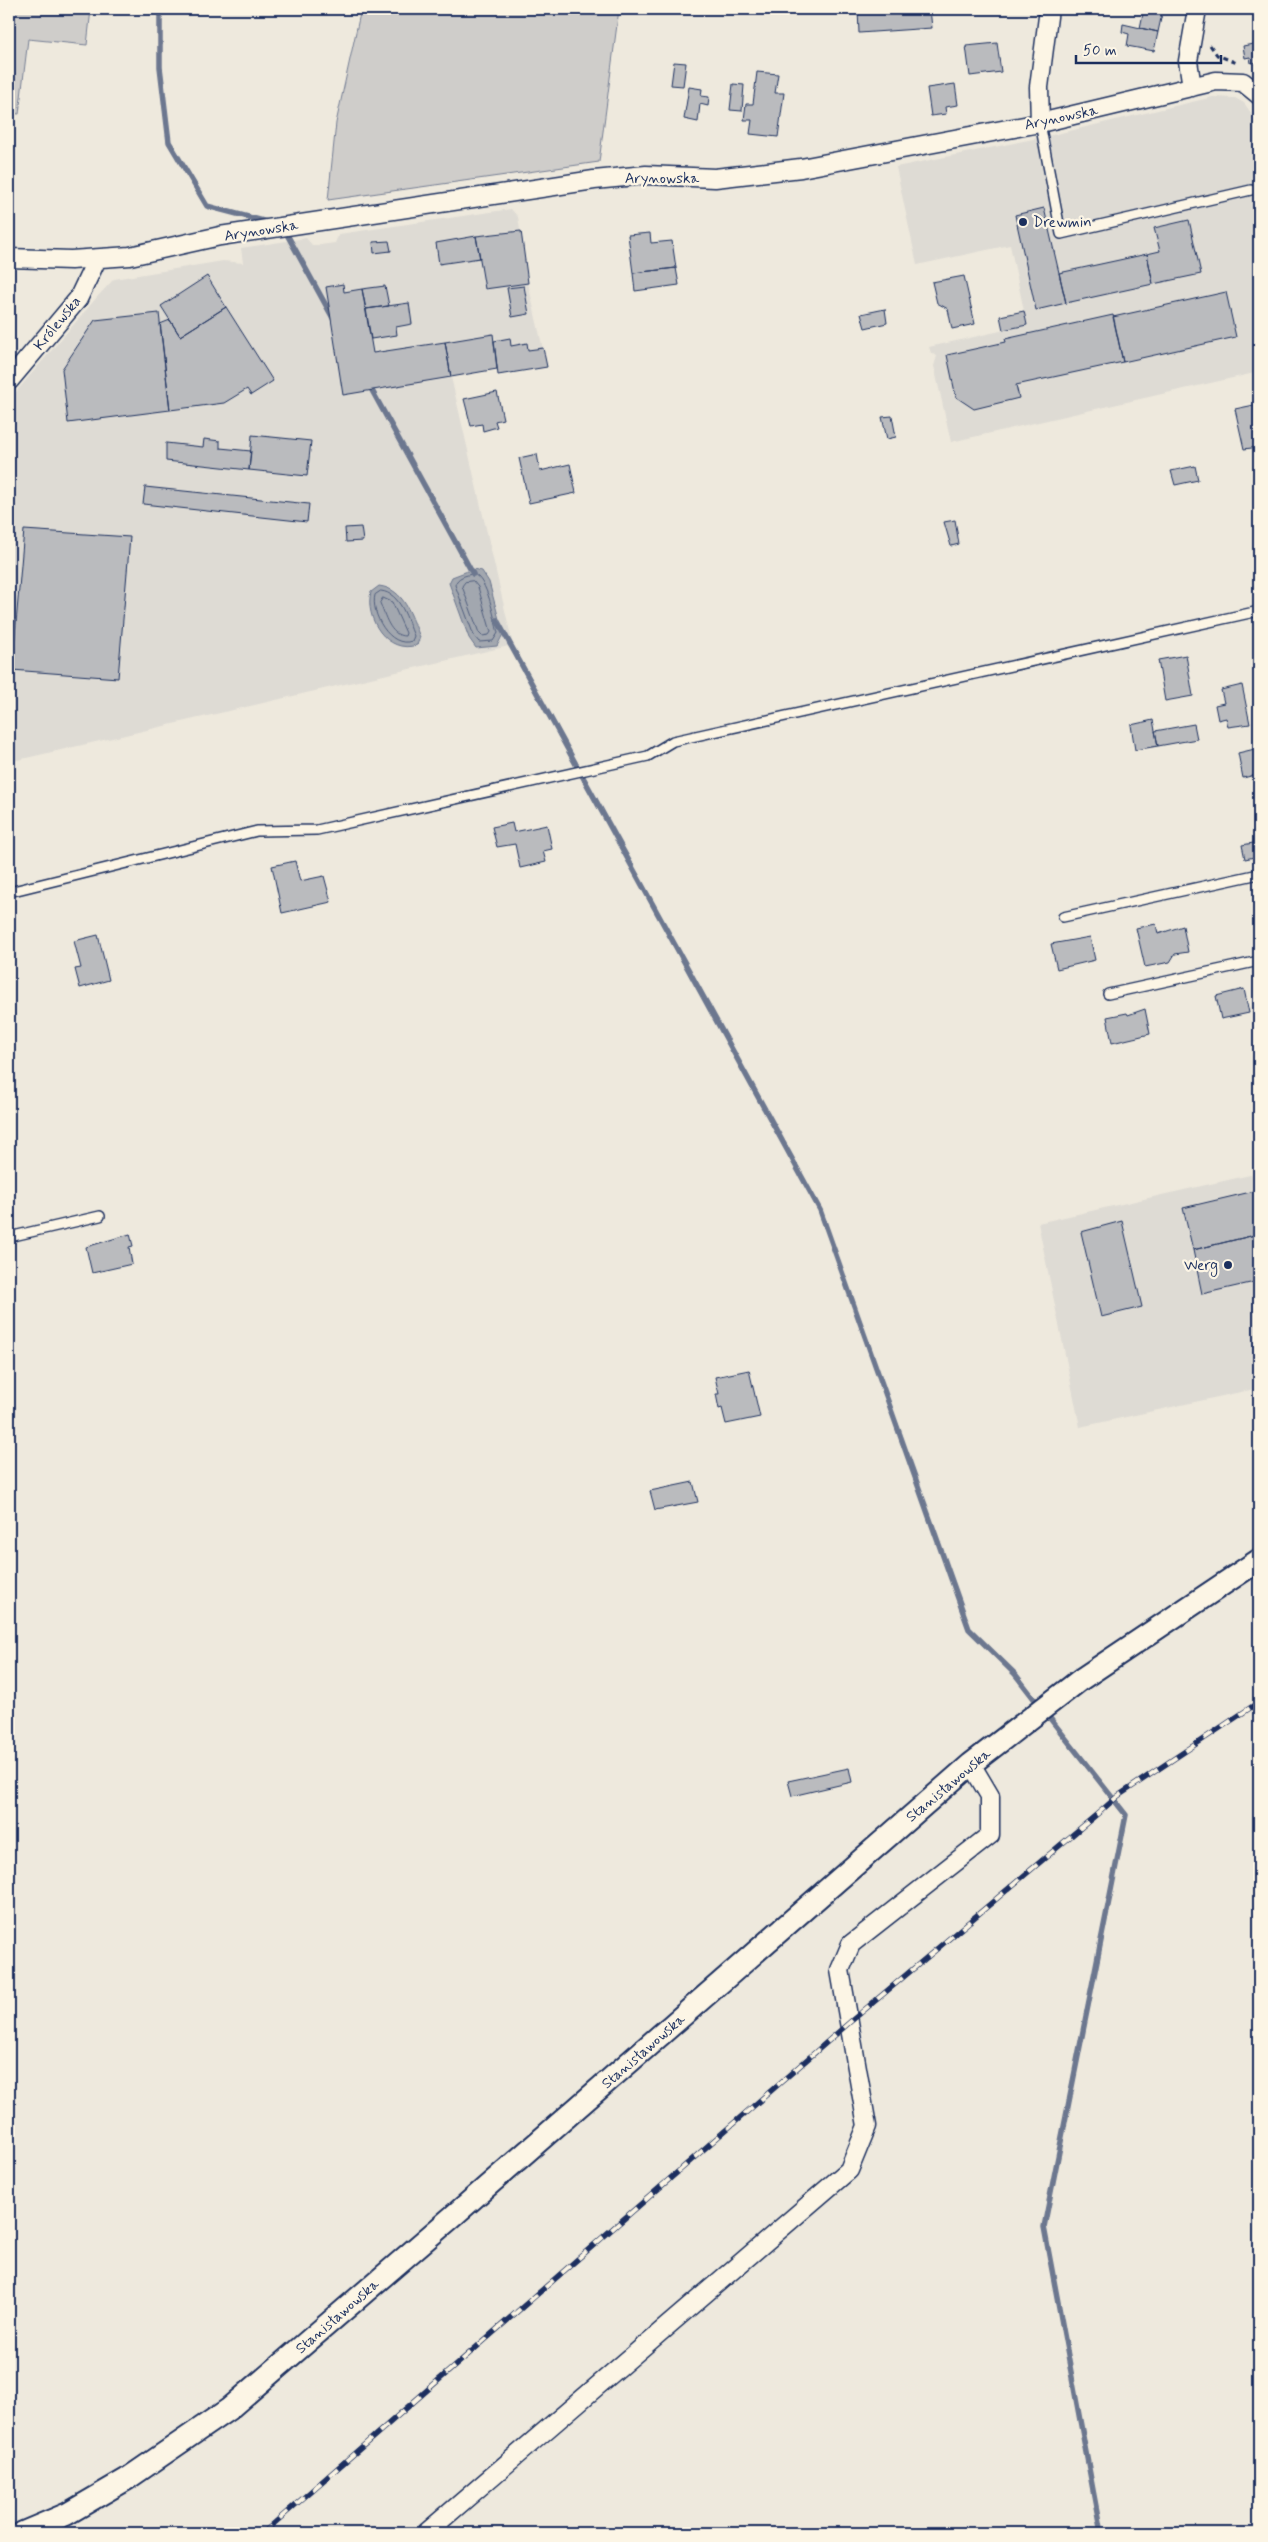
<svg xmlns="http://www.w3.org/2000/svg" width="1268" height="2542" viewBox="0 0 1268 2542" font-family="Mynerve,sans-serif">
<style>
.built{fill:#dedbd4}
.green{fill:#cfcdca;stroke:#757e94}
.water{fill:#a2a7af;stroke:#6c778f}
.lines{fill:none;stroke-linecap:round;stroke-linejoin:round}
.shore{stroke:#515f7e;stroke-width:1}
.stream{stroke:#6c778f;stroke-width:5.5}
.building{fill:#babbbe;stroke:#1b2f5e}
.service-casing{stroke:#1b2f5e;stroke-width:12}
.minor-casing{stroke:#1b2f5e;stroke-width:21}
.tertiary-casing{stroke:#1b2f5e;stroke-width:25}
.path{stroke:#1b2f5e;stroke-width:3;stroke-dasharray:5 4;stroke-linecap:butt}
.service{stroke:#fcf5e5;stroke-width:9}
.minor{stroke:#fcf5e5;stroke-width:18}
.tertiary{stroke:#fcf5e5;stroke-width:21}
.rail-casing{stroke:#1b2f5e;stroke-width:5.5}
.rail{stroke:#fcf5e5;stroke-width:4;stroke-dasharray:11;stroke-linecap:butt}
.poi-dot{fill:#1b2f5e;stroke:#fcf5e5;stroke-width:2}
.labels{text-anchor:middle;stroke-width:4.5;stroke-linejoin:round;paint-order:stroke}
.street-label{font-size:15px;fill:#1b2f5e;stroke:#fcf5e5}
.poi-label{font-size:15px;fill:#1b2f5e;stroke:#fcf5e5;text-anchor:start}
</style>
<rect width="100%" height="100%" fill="#eee9dd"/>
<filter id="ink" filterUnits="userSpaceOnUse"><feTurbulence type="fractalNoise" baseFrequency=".02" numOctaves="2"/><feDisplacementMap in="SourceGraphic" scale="10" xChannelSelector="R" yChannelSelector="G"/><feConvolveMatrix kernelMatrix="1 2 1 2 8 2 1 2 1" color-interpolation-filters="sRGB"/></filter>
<g filter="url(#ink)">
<!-- built -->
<path class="built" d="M1213 97 1235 98 1244 103 1254 117 1259 143V372L951 442 934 366 937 356 931 353 929 347 1027 325 1010 245 917 265 896 167 1048 136Z
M511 209 518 217 528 283 547 367 498 375 497 369 451 377 513 645 9 762V400L98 296 114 279 223 261 243 263 241 248 306 238 313 246 335 243 339 234Z
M1259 1173V1388L1080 1427 1038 1223Z"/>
<!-- green -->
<path class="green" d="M9 9H91L87 45 28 39 19 114 9 113Z
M361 9H619L599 162 328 200 336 123Z"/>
<!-- water -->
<path class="water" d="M473 569 482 571 489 582 503 634 497 646 476 648 469 638 449 583 452 577Z
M379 586C405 589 411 616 420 637L417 645C387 655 364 618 371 592Z"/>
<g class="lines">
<!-- shore -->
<path class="shore" d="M473 574C488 578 494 619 498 633L493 641 479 642 474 636 455 585C457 577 466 575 473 574Z
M473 581 478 587 491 632 489 635 482 636 479 633 462 586 465 582Z
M381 591C401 593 407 620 414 636L412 641C390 649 370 613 375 595Z
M383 598 392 602 406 633 405 636C390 636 385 615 380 603Z"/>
<!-- stream -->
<path class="stream" d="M156 9 160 12V67L169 142 207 206 267 222
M284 229 334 320
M369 385 473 574
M497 620 820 1210 969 1629 1015 1674 1039 1705
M1045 1712 1126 1815 1044 2227 1101 2533"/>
</g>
<!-- building -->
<path class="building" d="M858 9H930L932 28 859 33Z
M1144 9H1163L1158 32 1140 28Z
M1123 24 1158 32 1154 51 1127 46 1129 34 1122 32Z
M997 43 1001 72 970 76 966 46Z
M1258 43 1259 62 1251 63 1250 57 1245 58 1243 46Z
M674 62 686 63 683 86 671 85Z
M757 72 778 74 775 93H784L778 137 750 134 752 120H744L746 104H753Z
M733 84 744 85 742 111 730 110Z
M955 84 958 105 945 107 946 114 931 116 927 88Z
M689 87 702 89 701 96 709 97 708 106 700 104 698 122 684 119Z
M1044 208 1066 303 1036 310 1015 215Z
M1189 220 1201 274 1153 284 1147 254 1160 251 1154 228Z
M521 231 528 283 485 289 476 236Z
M650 233 651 243 672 241 676 268 633 273 628 235Z
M476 236 480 258 439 264 436 243Z
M389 241 391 251 374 253 373 242Z
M1147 254 1153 284 1066 303 1059 273Z
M676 268 679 285 635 291 633 273Z
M207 276 226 307 180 336 161 306Z
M964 276 975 324 952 329 948 309 937 303 932 282Z
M343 284 344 292 362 289 373 353 445 342 451 377 343 395 326 287Z
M385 286 389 306 366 309 362 289Z
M524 286 529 314 512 317 507 288Z
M1226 292 1236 337 1123 362 1113 317Z
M409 303 412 324 396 327 397 335 371 339 366 309Z
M226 307 273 381 251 395 247 389 224 403 170 410 160 324 170 320 180 336Z
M885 309 887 323 865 328 861 314Z
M1024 311 1027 325 1003 330 1000 316Z
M159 313 170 410 68 423 62 369 95 320Z
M1113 315 1123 362 1016 385 1019 398 974 409 956 397 947 355 1006 342 1005 339Z
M493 334 497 369 451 377 445 342Z
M510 338 511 346 527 343 528 350 543 348 547 367 498 375 494 341Z
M497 392 503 419 495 421 497 427 483 431 482 424 471 426 464 399Z
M1259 404V447L1244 449 1235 409Z
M892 416 896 437 887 439 882 417Z
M252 435 311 441 307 476 249 470Z
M204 439 220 441V448L251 451 249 470 166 461V443L203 447Z
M537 454 540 471 570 464 576 493 529 503 519 458Z
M1195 466 1198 480 1175 485 1171 471Z
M145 487 309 504 307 522 143 504Z
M955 520 959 544 951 546 944 522Z
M361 527 363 541 346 542 345 528Z
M24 530 130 537 118 678 12 670Z
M1186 655 1193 696 1165 701 1158 660Z
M1242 685 1250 724 1228 727 1226 718 1218 720 1215 705 1224 703 1221 690Z
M1153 720 1158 746 1135 750 1131 725Z
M1194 724 1197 739 1158 746 1155 731Z
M1259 748V774L1243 778 1238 753Z
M512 823 514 832 547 825 552 849 543 851 546 862 520 868 515 844 497 847 492 827Z
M1259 842V856L1245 859 1242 845Z
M295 861 300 881 324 876 331 902 282 913 272 866Z
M1156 924 1158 934 1183 926 1188 952 1175 954 1170 962 1145 967 1136 928Z
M98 935 109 980 80 988 75 969 81 968 74 941Z
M1090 937 1095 960 1057 969 1051 944Z
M1244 989 1249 1013 1221 1019 1216 996Z
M1145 1009 1150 1034 1112 1043 1107 1017 1127 1013 1128 1015Z
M1259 1190V1234L1193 1250 1183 1208Z
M1122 1221 1142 1307 1101 1317 1081 1232Z
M130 1234 133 1246 129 1247 132 1264 92 1273 86 1247Z
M1259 1234V1281L1202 1294 1193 1250Z
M749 1370 760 1417 726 1424 722 1408 719 1409 716 1394H719L715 1377Z
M693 1482 698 1502 655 1510 650 1491Z
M849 1768 852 1782 792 1796 788 1781Z"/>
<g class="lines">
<!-- service casing -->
<g class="service-casing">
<path id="service" d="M1040 123 1061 234 1251 190
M9 892 257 831 317 830 648 756 673 741 1259 611
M1063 917 1259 874
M1108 994 1259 961
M9 1237 100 1216"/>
</g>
<!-- minor casing -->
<g class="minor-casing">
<path id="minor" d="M1192 87 1188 61 1197 9
M1040 123 1039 87 1049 9
M9 258 71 260 130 256 220 236 594 180 646 175 715 178 801 168 1040 123 1216 81 1243 82 1259 95
M9 381 78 299 97 259
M426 2533 849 2170 867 2126 840 1970 851 1944 990 1835V1796L971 1764"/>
</g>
<!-- tertiary casing -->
<g class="tertiary-casing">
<path id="tertiary" d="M22 2533 67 2514 127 2479 229 2409 452 2217 971 1764 1080 1680 1259 1560"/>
</g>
<!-- path -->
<path class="path" d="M1210 45 1217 55 1237 63"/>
<!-- service -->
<use href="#service" class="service"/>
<!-- minor -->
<use href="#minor" class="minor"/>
<!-- tertiary -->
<use href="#tertiary" class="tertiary"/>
<!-- rail casing -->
<g class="rail-casing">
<path id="rail" d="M263 2533 850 2022 1102 1810 1118 1796 1259 1702"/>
</g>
<!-- rail -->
<use href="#rail" class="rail"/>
</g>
</g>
<!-- markers -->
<g class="poi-dot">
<circle cx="1023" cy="222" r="5"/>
<circle cx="1228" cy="1265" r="5"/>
</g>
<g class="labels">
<!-- street labels -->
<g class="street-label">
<text transform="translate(1061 117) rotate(-12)" y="5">Arynowska</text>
<text x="662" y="183">Arynowska</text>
<text transform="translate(261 230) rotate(-9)" y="5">Arynowska</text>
<text transform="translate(57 323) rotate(-51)" y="5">Królewska</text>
<text transform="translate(948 1785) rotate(-40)" y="5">Stanisławowska</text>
<text transform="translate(643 2051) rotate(-41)" y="5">Stanisławowska</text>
<text transform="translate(337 2316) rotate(-41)" y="5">Stanisławowska</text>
</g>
<!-- poi labels -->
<g class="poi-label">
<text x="1033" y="227">Drewmin</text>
<text x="1218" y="1270" text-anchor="end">Werg</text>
</g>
</g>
<!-- margin -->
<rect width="1268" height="2542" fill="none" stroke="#fcf5e5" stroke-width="30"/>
<rect x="15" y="15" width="1238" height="2512" fill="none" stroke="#1b2f5e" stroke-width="2" filter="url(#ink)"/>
<!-- scale -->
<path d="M1076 55v8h145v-8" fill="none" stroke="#1b2f5e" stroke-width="2.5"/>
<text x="1083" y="55" font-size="15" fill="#1b2f5e" stroke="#fcf5e5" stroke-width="4" paint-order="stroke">50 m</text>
</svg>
